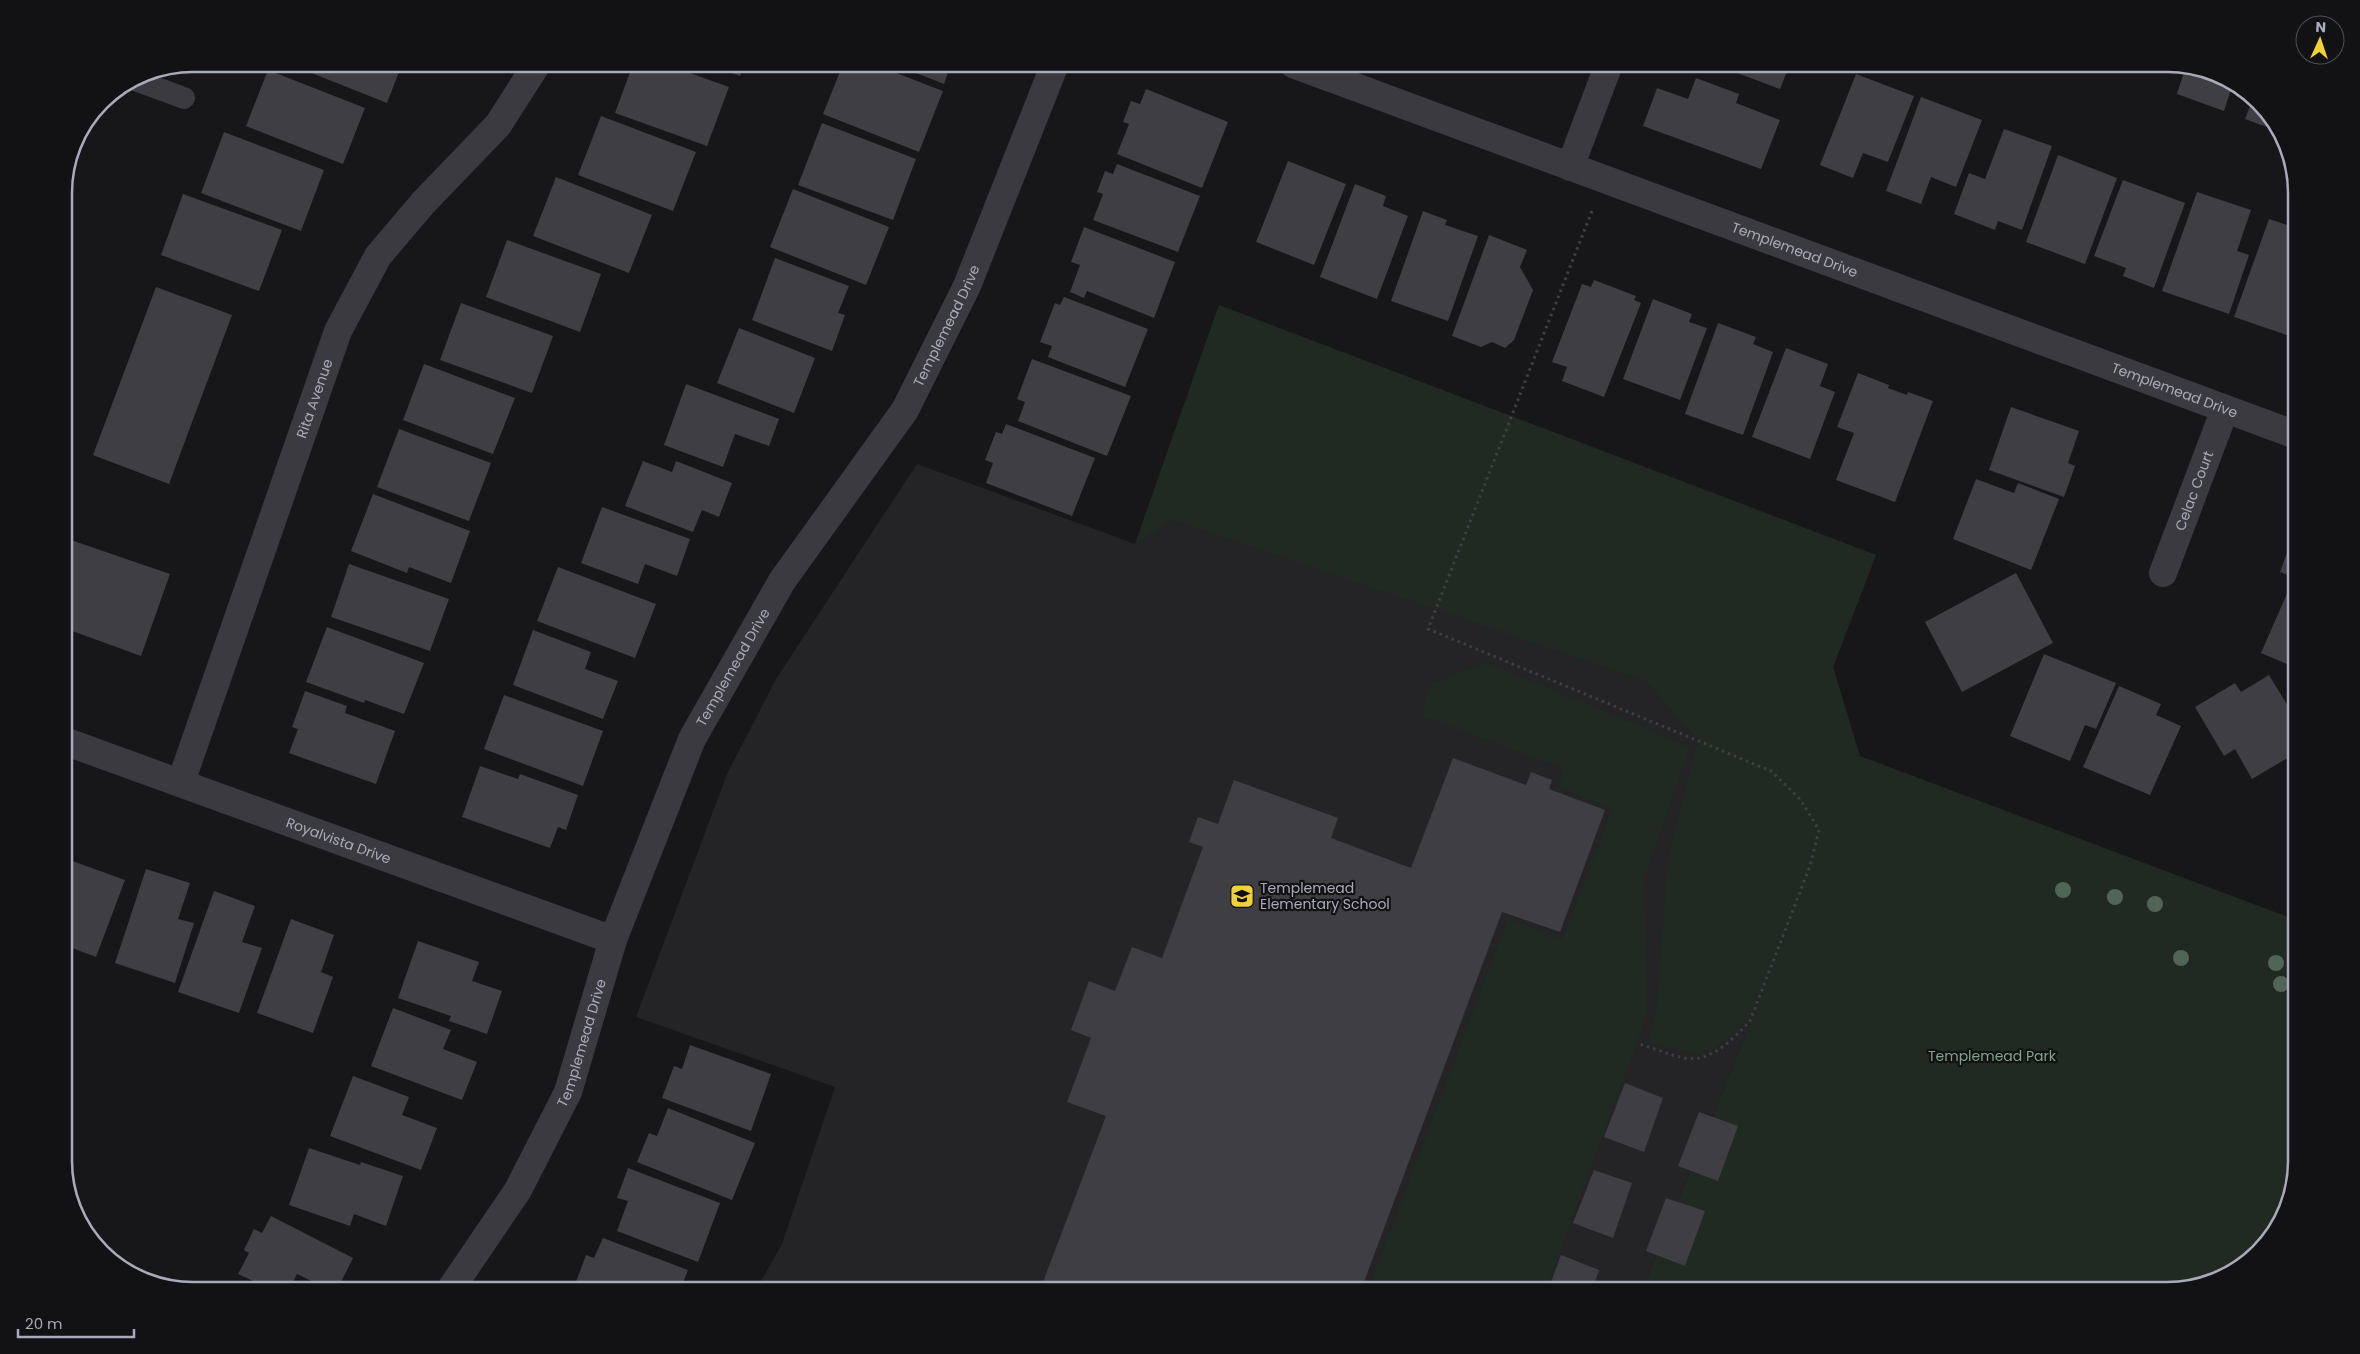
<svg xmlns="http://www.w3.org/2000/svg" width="2360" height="1354" viewBox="0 0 2360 1354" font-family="Poppins,sans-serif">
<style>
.built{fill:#242326}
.green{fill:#212923}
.building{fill:#3f3f43}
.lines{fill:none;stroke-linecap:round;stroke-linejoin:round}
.path{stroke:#3e3f45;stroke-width:3;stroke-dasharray:2.5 4;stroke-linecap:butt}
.lane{stroke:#3a3a40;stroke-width:22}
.street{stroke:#3a3a40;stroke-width:28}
.tree{fill:#516557}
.labels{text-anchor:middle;stroke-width:4.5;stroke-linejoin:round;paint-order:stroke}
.street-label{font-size:14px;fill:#a9abb9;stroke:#121214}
.poi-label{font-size:14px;fill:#a9abb9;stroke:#121214;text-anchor:start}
.park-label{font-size:14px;fill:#81a489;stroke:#121214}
.rim{fill:none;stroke:#a9abb9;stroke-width:2.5}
</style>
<rect width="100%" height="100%" fill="#171719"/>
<!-- built -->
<path class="built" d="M1219 305 1876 555 1833 667 1859 756 1642 1290H756L782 1244 835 1087 636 1017 727 774 776 679 917 464 1135 544Z"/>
<!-- green -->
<path class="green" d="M1219 305 1876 555 1833 667 1860 756 2296 920V1161L2279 1225 2232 1273 2167 1290H1642L1793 918 1750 1021 1704 1056 1648 1043 1657 1009 1667 863 1698 740 1646 681 1173 520 1135 544Z
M1486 662 1690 747 1645 876 1647 1016 1546 1290H1368L1508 918 1562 939 1612 810 1559 787 1563 768 1421 716 1430 684Z"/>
<!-- building -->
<path class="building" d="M289 64H402L387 103Z
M633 64H665L729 87 707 146 615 113Z
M706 64H745L740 76Z
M843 64H873L943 91 919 152 823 114Z
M893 64H951L944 84Z
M1713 64H1790L1780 89Z
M2185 69 2233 83 2224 111 2177 94Z
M268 70 365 108 343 164 246 126Z
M1856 74 1914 96 1888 162 1863 153 1853 178 1820 165Z
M1696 78 1739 94 1736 103 1780 120 1761 169 1643 126 1657 88 1688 99Z
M1146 89 1228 122 1202 188 1117 154 1129 124 1123 122 1131 101 1140 104Z
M1921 97 1982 120 1956 187 1931 177 1921 204 1886 191Z
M2252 101 2275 122 2278 131 2245 119Z
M601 116 696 152 673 211 578 175Z
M822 123 916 159 893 220 798 185Z
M2004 129 2052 146 2022 230 1998 221 1995 230 1954 214 1969 173 1985 179Z
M224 132 324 170 301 231 201 193Z
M2058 155 2117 178 2085 264 2026 242Z
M1288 161 1346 184 1314 265 1256 242Z
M1117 164 1200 196 1178 252 1093 220 1103 194 1097 192 1105 171 1113 174Z
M556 177 652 215 629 273 533 236Z
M2123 180 2185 203 2154 288 2123 276 2126 268 2094 256Z
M1355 184 1386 196 1383 206 1408 216 1377 299 1320 277Z
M793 189 889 227 866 285 770 247Z
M2197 192 2251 210 2237 251 2249 255 2229 314 2162 291Z
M183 194 282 230 259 291 161 255Z
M1423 211 1447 220 1445 225 1478 236 1448 321 1391 301Z
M2269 219 2296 228V326L2292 337 2234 317Z
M1084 227 1175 262 1154 318 1087 291 1084 298 1070 292 1080 265 1071 262Z
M1489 235 1527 250 1520 267 1533 290 1514 340 1505 348 1492 342 1481 347 1452 336Z
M507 240 601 274 580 332 486 297Z
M775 258 849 286 838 313 845 315 832 351 752 320Z
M1594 280 1636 296 1634 300 1641 303 1604 397 1562 381 1567 367 1552 362 1582 284 1591 287Z
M156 287 232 315 169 484 93 455Z
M1064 297 1148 329 1125 387 1048 357 1052 346 1040 342 1055 303 1060 305Z
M1653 299 1692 314 1689 322 1707 328 1680 400 1623 379Z
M461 303 553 336 532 393 440 360Z
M1718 323 1756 337 1753 344 1773 352 1743 435 1685 414Z
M739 328 815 358 794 413 717 383Z
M1786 348 1828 364 1820 386 1835 392 1810 459 1752 437Z
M1032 359 1131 396 1107 456 1018 421 1025 402 1017 399Z
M424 364 515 398 493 454 403 420Z
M1858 373 1889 385 1888 388 1907 395 1908 392 1933 401 1895 502 1836 480 1854 433 1837 427Z
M686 384 779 419 769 446 735 434 723 467 664 445Z
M2011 407 2079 431 2068 463 2075 466 2064 497 1989 470Z
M1006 424 1095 458 1072 516 986 483 993 463 985 460 996 432 1002 434Z
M399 429 491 463 469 521 377 487Z
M643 461 672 472 676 461 732 483 719 517 702 510 693 532 625 506Z
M1976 479 2014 493 2018 483 2059 499 2031 570 1953 539Z
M373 494 470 531 451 583 409 567 407 573 351 551Z
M602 507 690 539 677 576 645 564 638 584 581 563Z
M2296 527V578L2280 572Z
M64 532 70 534 68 539 170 574 141 656 64 628Z
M349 564 449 599 430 651 331 617Z
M558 567 656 604 635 658 537 621Z
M2016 573 2053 643 1962 692 1925 622Z
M2292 582 2296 584V668L2261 653Z
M327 627 424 663 404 714 365 700 364 703 306 682Z
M533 630 591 652 585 669 618 681 603 719 513 685Z
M2044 654 2116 683 2096 729 2085 725 2070 761 2010 736Z
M2269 675 2296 719V753L2252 779 2235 749 2224 756 2195 707 2235 683 2241 692Z
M2119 686 2161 704 2156 715 2181 726 2150 795 2083 767Z
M305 691 347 706 345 713 395 731 376 784 289 753 298 729 292 727Z
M504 695 603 731 583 786 484 749Z
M1453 758 1526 785 1531 772 1552 780 1549 789 1605 810 1560 932 1502 912 1361 1290H1040L1106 1116 1067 1102 1091 1038 1071 1030 1089 981 1115 991 1132 947 1162 958 1203 847 1189 842 1198 817 1218 824 1234 780 1338 818 1331 838 1411 868Z
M480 766 518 779 520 774 578 795 566 830 558 827 550 848 462 817Z
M64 858 125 880 96 957 64 945Z
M146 869 190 883 178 919 194 923 175 983 115 963Z
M214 891 255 906 242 942 262 948 239 1013 178 992Z
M291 919 334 935 321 972 333 977 313 1033 257 1013Z
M418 941 479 962 472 981 502 991 487 1034 449 1021 451 1016 398 998Z
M393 1008 451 1030 443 1049 477 1062 462 1100 371 1066Z
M690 1045 771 1074 751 1131 662 1098 674 1066 682 1069Z
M353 1076 409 1097 402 1115 437 1128 421 1170 330 1136Z
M1625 1083 1663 1098 1644 1152 1604 1137Z
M668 1108 755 1143 732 1200 637 1162 649 1133 657 1136Z
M1699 1112 1738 1126 1718 1181 1678 1166Z
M309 1148 360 1165 361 1162 403 1176 386 1226 354 1214 350 1226 289 1205Z
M628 1168 720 1203 698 1262 617 1231 628 1201 617 1198Z
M1594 1170 1632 1183 1613 1238 1573 1223Z
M1666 1198 1705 1211 1685 1266 1646 1251Z
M271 1216 353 1258 337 1290H330L297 1274 289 1290H272L238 1274 249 1253 244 1250 254 1229 262 1233Z
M603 1238 688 1270 680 1290H573L586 1255 594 1258Z
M1561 1255 1599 1270 1592 1290H1548Z
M149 1273 169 1283 168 1284 147 1278Z"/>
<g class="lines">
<!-- path -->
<path class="path" d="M1592 211 1428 629 1771 771 1800 799 1819 830 1810 866 1750 1021C1734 1038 1711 1063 1684 1058 1669 1055 1654 1048 1639 1044"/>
<!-- lane -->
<path class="lane" d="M135 80 184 98"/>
<!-- street -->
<g class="street">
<path id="s1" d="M1293 64 2296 435"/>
<path d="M1570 167 1609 64"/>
<path id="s2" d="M2163 573 2225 409"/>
<path id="s3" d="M64 741 613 940"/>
<path id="s4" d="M181 782 338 331 378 256 423 203 498 125 537 64"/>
<path id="s5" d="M450 1290 518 1190 568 1092 613 940 692 739 782 581 905 410 967 286 1055 64"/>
</g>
</g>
<!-- trees -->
<g class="tree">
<circle cx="2063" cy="890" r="8"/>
<circle cx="2115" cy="897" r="8"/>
<circle cx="2155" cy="904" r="8"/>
<circle cx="2181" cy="958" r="8"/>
<circle cx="2276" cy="963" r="8"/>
<circle cx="2281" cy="984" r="8"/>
</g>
<!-- icons -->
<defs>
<g id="school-square" transform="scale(1.25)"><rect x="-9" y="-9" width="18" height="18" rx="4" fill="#f0d238" stroke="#121214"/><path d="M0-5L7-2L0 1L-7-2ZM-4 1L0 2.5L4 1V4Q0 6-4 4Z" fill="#111"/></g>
</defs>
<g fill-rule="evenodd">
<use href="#school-square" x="1242" y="896"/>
</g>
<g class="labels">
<!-- street labels -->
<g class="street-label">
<text dy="5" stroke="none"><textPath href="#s1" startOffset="535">Templemead Drive</textPath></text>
<text dy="5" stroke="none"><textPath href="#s5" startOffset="1092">Templemead Drive</textPath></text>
<text dy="5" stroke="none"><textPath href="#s1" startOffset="940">Templemead Drive</textPath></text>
<text dy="5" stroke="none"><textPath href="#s4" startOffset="406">Rita Avenue</textPath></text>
<text dy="5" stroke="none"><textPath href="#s2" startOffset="88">Celac Court</textPath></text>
<text dy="5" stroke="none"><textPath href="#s5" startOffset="688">Templemead Drive</textPath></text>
<text dy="5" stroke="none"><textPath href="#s3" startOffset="292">Royalvista Drive</textPath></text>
<text dy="5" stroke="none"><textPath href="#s5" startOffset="282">Templemead Drive</textPath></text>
</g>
<!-- poi labels -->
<g class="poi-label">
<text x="1260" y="893">Templemead<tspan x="1260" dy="16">Elementary School</tspan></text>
</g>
<!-- park labels -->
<g class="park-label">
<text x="1992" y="1061">Templemead Park</text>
</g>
</g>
<!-- crop -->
<path d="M0 0H2360V1354H0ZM193 72H2167A121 121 0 0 1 2288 193V1161A121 121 0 0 1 2167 1282H193A121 121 0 0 1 72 1161V193A121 121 0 0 1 193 72Z" fill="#121214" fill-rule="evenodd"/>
<path class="rim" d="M193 72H2167A121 121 0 0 1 2288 193V1161A121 121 0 0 1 2167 1282H193A121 121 0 0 1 72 1161V193A121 121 0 0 1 193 72Z"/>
<!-- north arrow -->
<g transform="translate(2320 40) rotate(3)"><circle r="24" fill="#121214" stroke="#4e4f56"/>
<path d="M0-4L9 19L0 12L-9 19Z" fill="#f0d238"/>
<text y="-8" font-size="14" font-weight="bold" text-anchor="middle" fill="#a9abb9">N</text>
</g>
<!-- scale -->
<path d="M18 1329v8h116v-8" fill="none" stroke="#a9abb9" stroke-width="2.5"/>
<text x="25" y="1329" font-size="15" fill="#a9abb9" stroke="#121214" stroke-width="4" paint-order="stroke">20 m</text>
</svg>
